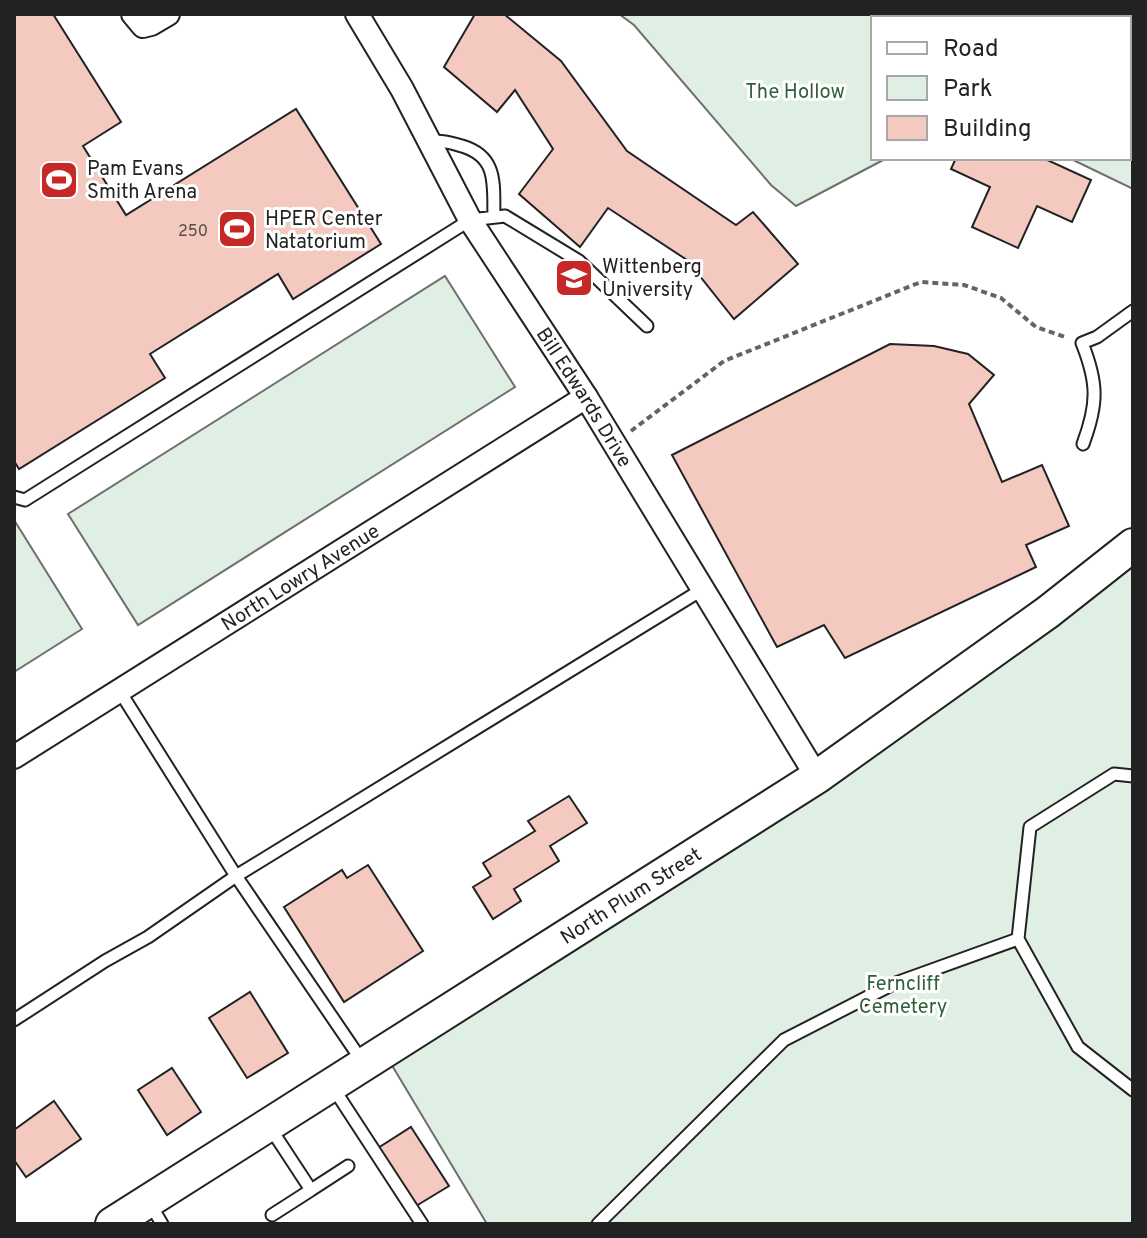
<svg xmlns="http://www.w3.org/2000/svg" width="1147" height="1238" viewBox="0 0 1147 1238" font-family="Overpass,sans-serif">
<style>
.green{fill:#e0efe3;stroke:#6f6f6f;stroke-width:2}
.building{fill:#f3c9c0;stroke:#222;stroke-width:2}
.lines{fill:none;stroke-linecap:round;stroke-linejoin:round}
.service-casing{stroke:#222;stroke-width:15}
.minor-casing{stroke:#222;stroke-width:26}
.secondary-casing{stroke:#222;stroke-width:36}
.path{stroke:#646464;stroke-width:4;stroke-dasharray:6 4;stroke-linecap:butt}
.service{stroke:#fff;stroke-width:11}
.minor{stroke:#fff;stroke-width:22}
.secondary{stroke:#fff;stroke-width:32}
.labels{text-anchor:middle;stroke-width:6;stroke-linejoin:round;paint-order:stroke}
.number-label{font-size:16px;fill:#564c4a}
.park-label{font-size:20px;fill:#2f5e38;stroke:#fff}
.poi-label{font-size:20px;fill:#222;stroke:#fff;text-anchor:start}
.street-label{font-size:20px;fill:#222;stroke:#fff}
</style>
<rect width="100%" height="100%" fill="#fff"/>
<!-- green -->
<path class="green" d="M619 14H1133V189L1069 158H1129V18H873V158H887L796 206 771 185 634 25Z
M445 276 515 387 138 625 68 514Z
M16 523 82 629 14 672V524Z
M1133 545V1224H487L384 1052Z"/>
<!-- building -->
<path class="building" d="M14 14H53L121 122 83 146 126 215 296 109 381 244 293 299 278 274 150 354 165 378 19 469 14 461Z
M475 14H504L561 61 627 151 736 225 753 212 798 264 734 319 687 260 608 208 580 247 519 194 553 149 515 90 497 112 444 67Z
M956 158H1043L1091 180 1072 222 1037 206 1018 248 972 227 990 187 951 169Z
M890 344 934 346 968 354 994 375 969 404 1002 482 1042 465 1069 526 1026 545 1036 567 845 658 824 625 777 647 672 455Z
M569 796 587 823 550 846 559 861 514 889 521 901 493 919 473 887 491 876 483 863 535 831 528 821Z
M368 865 423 951 344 1002 284 907 342 870 347 878Z
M250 992 288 1053 247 1078 209 1018Z
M172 1068 201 1112 167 1135 138 1090Z
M54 1101 81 1139 26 1177 14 1160V1130Z
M411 1127 449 1186 416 1206 378 1148Z"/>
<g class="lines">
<!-- service casing -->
<g class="service-casing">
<path id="service" d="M430 142C442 140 451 143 462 146 499 157 493 186 494 217
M1083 444C1098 404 1098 383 1082 343L1097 337 1133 311
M14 497 25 500 470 220 505 216 579 261 647 326
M119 690 236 876 362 1061
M1133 776 1114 774 1030 827 1018 939 1078 1047 1133 1090
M14 1020 105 961 148 937 236 876 703 589
M332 1086 422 1224
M269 1126 311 1190 272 1215
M311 1190 348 1166
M149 1202 162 1224
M598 1224 784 1040 893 984 1018 939"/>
</g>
<!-- minor casing -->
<g class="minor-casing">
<g id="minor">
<path d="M133 14 143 26 151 24 168 14"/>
<path id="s1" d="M357 14 402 89 470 220 586 397 817 777"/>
<path id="s2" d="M14 757 586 397"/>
</g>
</g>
<!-- secondary casing -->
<g class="secondary-casing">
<g id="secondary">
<path id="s3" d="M112 1224 817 777 1048 612 1133 545"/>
</g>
</g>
<!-- path -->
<path class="path" d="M1102 18 1106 14
M631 431 724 361 921 282 964 285 1001 298 1036 327 1065 337"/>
<!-- service -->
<use href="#service" class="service"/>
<!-- minor -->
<use href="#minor" class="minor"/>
<!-- secondary -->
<use href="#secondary" class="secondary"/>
</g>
<!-- icons -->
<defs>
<g id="stadium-square" transform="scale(2)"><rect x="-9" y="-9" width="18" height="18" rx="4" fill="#c62828" stroke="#fff"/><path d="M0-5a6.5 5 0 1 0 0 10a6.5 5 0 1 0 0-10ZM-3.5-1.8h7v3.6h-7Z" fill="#fff"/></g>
<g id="university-square" transform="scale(2)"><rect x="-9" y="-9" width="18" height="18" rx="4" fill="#c62828" stroke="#fff"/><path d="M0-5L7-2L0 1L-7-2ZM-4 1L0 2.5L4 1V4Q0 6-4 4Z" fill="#fff"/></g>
</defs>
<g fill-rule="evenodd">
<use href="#stadium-square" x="59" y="180"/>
<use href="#stadium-square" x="237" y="229"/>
<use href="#university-square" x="574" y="278"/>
</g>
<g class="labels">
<!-- number labels -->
<g class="number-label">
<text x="193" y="236">250</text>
</g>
<!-- park labels -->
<g class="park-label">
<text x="795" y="98">The Hollow</text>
<text x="903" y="990">Ferncliff<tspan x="903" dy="23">Cemetery</tspan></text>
</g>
<!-- poi labels -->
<g class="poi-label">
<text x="87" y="175">Pam Evans<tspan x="87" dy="23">Smith Arena</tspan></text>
<text x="265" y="225">HPER Center<tspan x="265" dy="23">Natatorium</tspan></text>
<text x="602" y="273">Wittenberg<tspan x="602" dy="23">University</tspan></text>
</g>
<!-- street labels -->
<g class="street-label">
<text dy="7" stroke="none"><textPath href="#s1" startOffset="446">Bill Edwards Drive</textPath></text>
<text dy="7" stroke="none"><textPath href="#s2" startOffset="338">North Lowry Avenue</textPath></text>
<text dy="7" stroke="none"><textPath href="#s3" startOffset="614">North Plum Street</textPath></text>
</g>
</g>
<!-- border -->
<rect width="1147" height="1238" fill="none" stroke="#222222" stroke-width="32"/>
<!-- legend -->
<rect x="871" y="16" width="260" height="144" fill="#ffffff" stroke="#a7a7a7" stroke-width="2"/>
<rect x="887" y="42" width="40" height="12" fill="#ffffff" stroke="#a7a7a7" stroke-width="2"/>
<text x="943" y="56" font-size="24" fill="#222222">Road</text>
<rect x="887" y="76" width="40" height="24" fill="#e0efe3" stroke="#a7a7a7" stroke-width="2"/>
<text x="943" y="96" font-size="24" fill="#222222">Park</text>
<rect x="887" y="116" width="40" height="24" fill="#f3c9c0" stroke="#a7a7a7" stroke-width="2"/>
<text x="943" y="136" font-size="24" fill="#222222">Building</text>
</svg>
